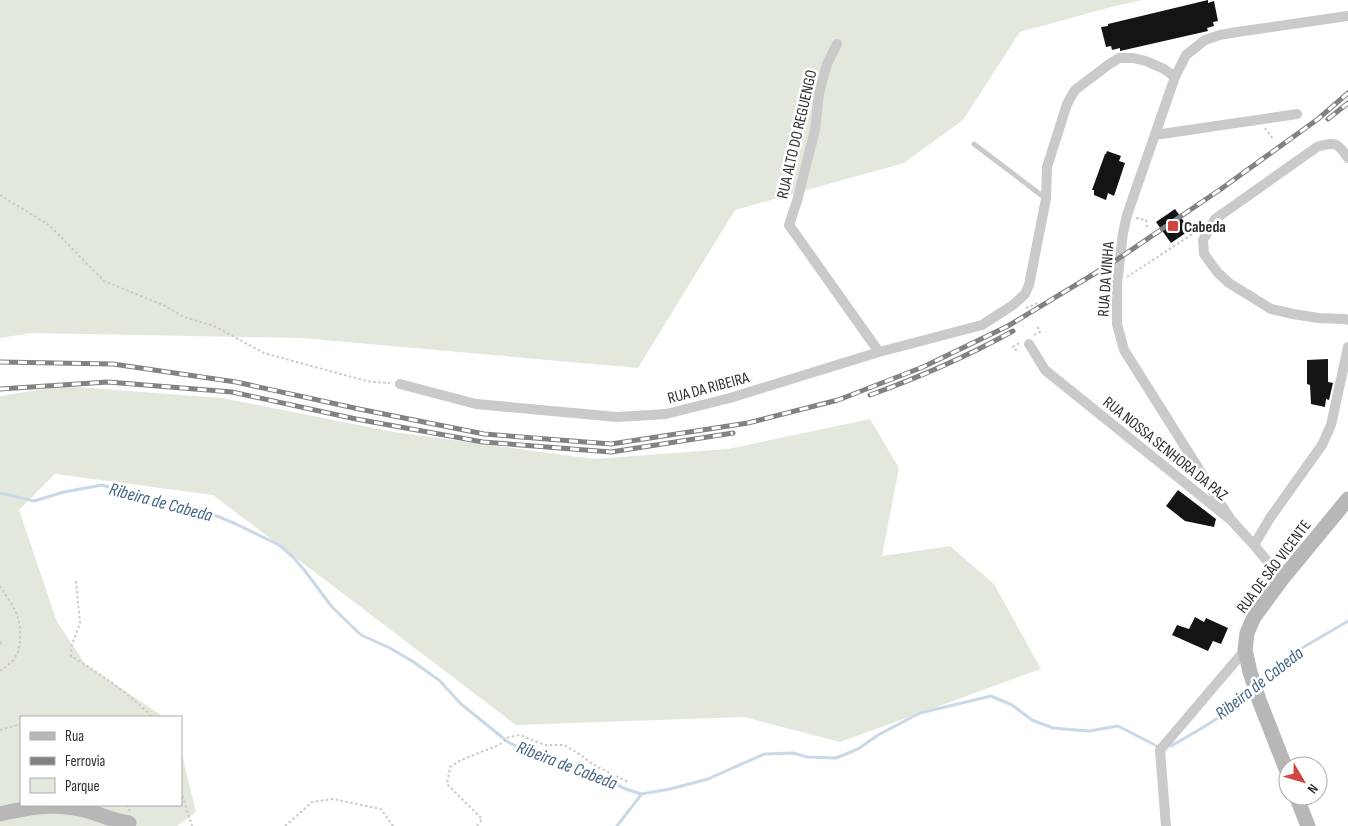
<svg xmlns="http://www.w3.org/2000/svg" width="1348" height="826" viewBox="0 0 1348 826" font-family="'Sofia Sans Condensed',sans-serif">
<style>
.green{fill:#e2e9dc}
.lines{fill:none;stroke-linecap:round;stroke-linejoin:round}
.stream{stroke:#cad9e7;stroke-width:3}
.building{fill:#141414}
.path{stroke:#cacaca;stroke-width:2;stroke-dasharray:2.5 2.5;stroke-linecap:butt}
.lane{stroke:#cacaca;stroke-width:5}
.street{stroke:#cacaca;stroke-width:10}
.secondary{stroke:#b7b7b7;stroke-width:15}
.rail-casing{stroke:#828282;stroke-width:5}
.rail{stroke:#fff;stroke-width:3;stroke-dasharray:9;stroke-linecap:butt}
.poi-dot{fill:#d24541;stroke:#fff;stroke-width:2}
.labels{text-anchor:middle;stroke-width:5;stroke-linejoin:round;paint-order:stroke}
.street-label{font-size:16px;fill:#2d2d2d;stroke:#fff}
.poi-label{font-size:16px;font-weight:bold;fill:#2d2d2d;stroke:#fff;text-anchor:start}
.water-label{font-size:18px;font-style:italic;fill:#446686;stroke:#fff}
</style>
<rect width="100%" height="100%" fill="#fff"/>
<!-- green -->
<path class="green" d="M0 0H1142L1111 7 1020 32 963 120 904 163 735 210 638 368 301 338 32 333 0 338Z
M63 386 222 398 394 432 594 459 728 449 870 419 899 468 882 556 950 546 994 584 1041 669 840 742 744 717 516 725 213 495 55 474 19 510 57 622 86 665 164 717H21V805H181V750L196 812 177 826H0V396Z"/>
<g class="lines">
<!-- stream -->
<path class="stream" d="M0 493 34 501 64 492 102 485 162 502 200 509 236 524 279 545 293 557 305 571 332 607 361 635 390 648 412 661 439 680 461 704 508 742 522 749 595 772 623 788 641 794 670 789 708 779 764 754 793 753 807 757 836 758 858 749 878 735 920 713 991 696 1012 705 1032 720 1053 728 1089 731 1118 726 1157 746
M1259 687 1297 651 1348 621
M1171 746C1199 730 1227 714 1252 693
M617 826 641 795"/>
</g>
<!-- building -->
<path class="building" d="M1208 0V3L1214 1 1218 21 1213 22 1214 26 1207 28 1208 31 1120 51V48L1112 50 1111 46 1106 47 1101 27 1108 26V24Z
M1107 151 1121 156 1119 161 1125 163 1114 196 1108 193 1106 200 1094 195V190H1092L1105 154H1106Z
M1175 209 1190 230 1171 243 1156 222Z
M1328 359V382L1333 383 1329 400 1326 399 1325 407 1311 404 1310 385 1307 384V360Z
M1178 490 1216 519 1214 527 1185 521 1166 506Z
M1195 617 1204 622 1206 618 1228 628 1221 644 1213 641 1208 651 1172 635 1177 625 1189 629Z"/>
<g class="lines">
<!-- path -->
<path class="path" d="M1265 128 1273 139
M0 195 49 225 104 281 163 305 184 317 214 326 264 353 344 375 372 382 390 383
M1136 218 1146 220 1147 228
M1127 277 1194 233
M1026 308 1038 303
M1034 335 1040 332 1037 326
M1019 343 1013 347 1016 350 1019 349
M76 581 80 623 71 648V656C100 674 128 692 152 717
M0 586C6 596 15 607 18 618 21 626 21 647 17 654 14 660 6 667 0 671
M0 642 1 644 0 647
M0 730 21 724
M181 791 192 826
M126 805 130 811
M285 826 312 802 333 799 381 809 392 825 396 826
M477 826 482 819 447 784 450 767 461 760 499 745 509 737 520 735 545 745H564L581 755 592 764 628 782"/>
<!-- lane -->
<path class="lane" d="M974 144 1045 198"/>
<!-- street -->
<path class="street" d="M837 44 827 64 819 93 815 130 797 201 789 225 879 352
M1175 77 1127 215 1123 233 1117 284V324L1124 350 1231 520
M1155 135 1297 114
M1348 158C1338 143 1335 141 1317 147L1215 219 1203 240 1204 254 1218 273 1229 283 1271 309 1293 314 1318 318 1345 319 1348 320
M1029 344 1045 370 1231 520 1254 545 1282 579
M400 384 476 404 617 417 666 414 730 398 879 352 982 325 1013 305 1025 294 1029 285 1046 199 1047 167 1067 104 1075 90 1108 65 1119 58H1133L1146 61 1164 69 1175 77 1186 55 1205 40 1220 35 1237 32 1348 16
M1254 545 1270 518 1322 445 1331 425 1348 347
M1166 826 1160 750 1245 650"/>
<!-- secondary -->
<path class="secondary" d="M1288 774 1259 700 1250 672 1245 650 1247 633 1254 617 1282 579 1348 499
M1296 796 1308 826
M0 814C30 807 57 802 88 811 102 815 114 821 129 823"/>
<!-- rail casing -->
<g class="rail-casing">
<path id="rail" d="M1328 119 1348 103
M0 362 113 364 236 382 359 409 484 434 611 444 748 423 838 400 923 367 1008 326 1112 263 1221 189 1318 119 1348 93
M0 389 108 382 232 392 356 419 483 442 611 452 733 433
M870 395C920 377 966 357 1013 331"/>
</g>
<!-- rail -->
<use href="#rail" class="rail"/>
</g>
<!-- markers -->
<rect class="poi-dot" x="1167" y="220" width="12" height="12" rx="2.5"/>
<g class="labels">
<!-- street labels -->
<g class="street-label">
<text transform="translate(796 134) rotate(-77)" y="6">RUA ALTO DO REGUENGO</text>
<text transform="translate(1105 279) rotate(-86)" y="6">RUA DA VINHA</text>
<text transform="translate(708 387) rotate(-15)" y="6">RUA DA RIBEIRA</text>
<text transform="translate(1166 448) rotate(39)" y="6">RUA NOSSA SENHORA DA PAZ</text>
<text transform="translate(1273 566) rotate(-53)" y="6">RUA DE SÃO VICENTE</text>
</g>
<!-- poi labels -->
<g class="poi-label">
<text x="1184" y="232">Cabeda</text>
</g>
<!-- water labels -->
<g class="water-label">
<text transform="translate(161 502) rotate(15)" y="6">Ribeira de Cabeda</text>
<text transform="translate(1259 683) rotate(-38)" y="6">Ribeira de Cabeda</text>
<text transform="translate(567 765) rotate(21)" y="6">Ribeira de Cabeda</text>
</g>
</g>
<!-- legend -->
<rect x="20" y="716" width="162" height="90" fill="#ffffff" stroke="#ababab"/>
<rect x="30" y="732" width="25" height="8" fill="#b7b7b7" stroke="#ababab"/>
<text x="65" y="741" font-size="15" fill="#2d2d2d">Rua</text>
<rect x="30" y="757" width="25" height="8" fill="#828282" stroke="#ababab"/>
<text x="65" y="766" font-size="15" fill="#2d2d2d">Ferrovia</text>
<rect x="30" y="778" width="25" height="15" fill="#e2e9dc" stroke="#ababab"/>
<text x="65" y="791" font-size="15" fill="#2d2d2d">Parque</text>
<!-- north arrow -->
<g transform="translate(1303 781) rotate(128)"><circle r="24" fill="#ffffff" stroke="#ababab"/>
<path d="M0-4L9 19L0 12L-9 19Z" fill="#d24541"/>
<text y="-8" font-size="14" font-weight="bold" text-anchor="middle" fill="#2d2d2d">N</text>
</g>
</svg>
